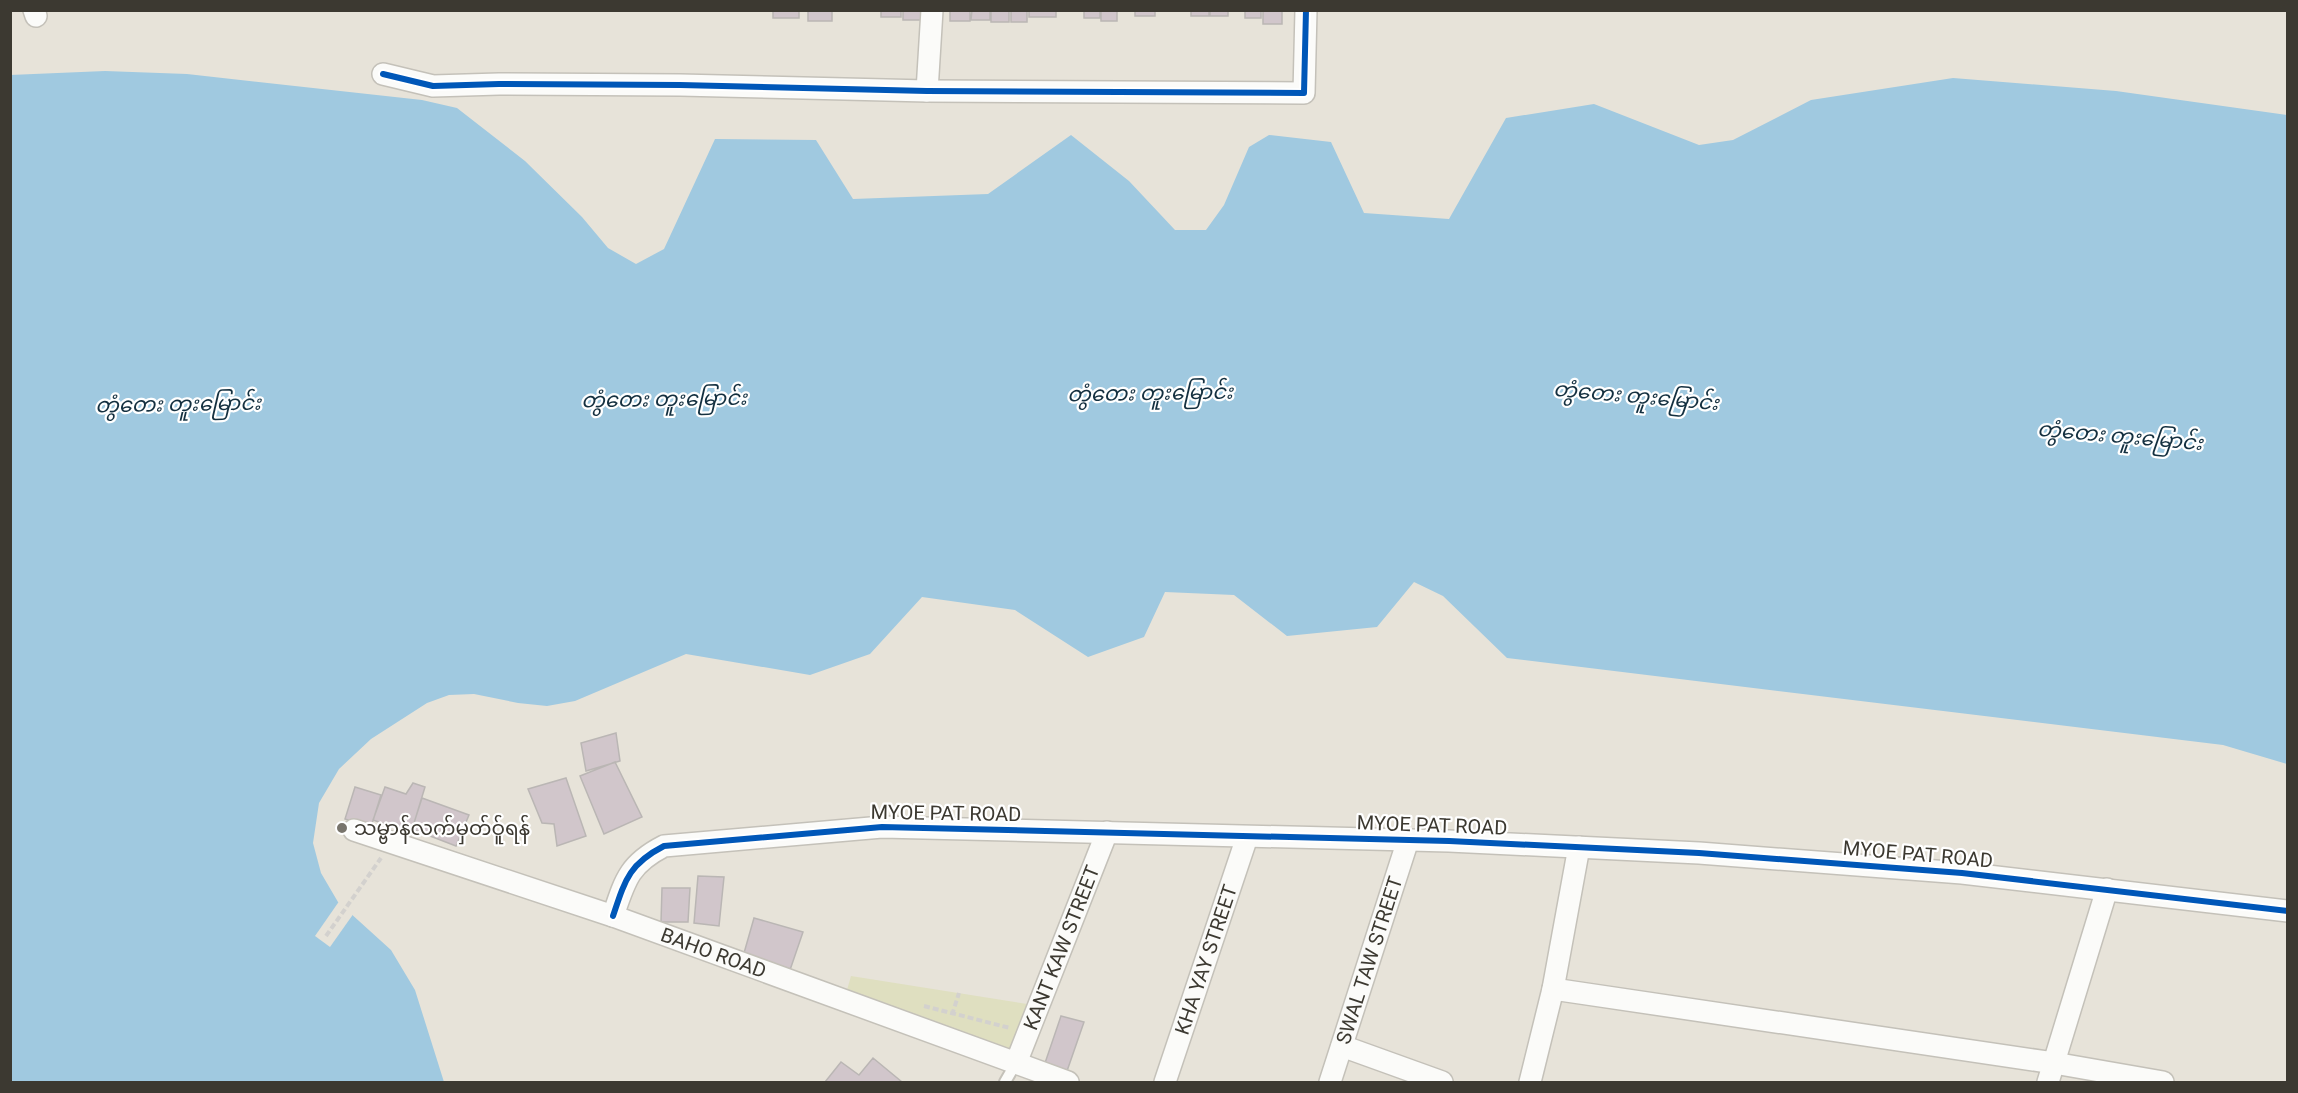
<svg xmlns="http://www.w3.org/2000/svg" width="2298" height="1093" viewBox="0 0 2298 1093" font-family="Roboto,'Noto Sans Myanmar',sans-serif">
<style>
.green{fill:#dfdfc0}
.water{fill:#a0c9e0}
.pier{fill:#e7e3d9}
.building{fill:#d1c6cb;stroke:#bab6b4;stroke-width:1.5}
.lines{fill:none;stroke-linecap:round;stroke-linejoin:round}
.service-casing{stroke:#c4c1b9;stroke-width:14}
.minor-casing{stroke:#c4c1b9;stroke-width:24}
.path{stroke:#d3d1ce;stroke-width:4;stroke-dasharray:6 3;stroke-linecap:butt}
.service{stroke:#fbfbf9;stroke-width:10}
.minor{stroke:#fbfbf9;stroke-width:21}
.cycleway-casing{stroke:#fff;stroke-width:10}
.cycleway{stroke:#0057b8;stroke-width:6}
.poi-dot{fill:#78746c;stroke:#fff;stroke-width:2}
.labels{text-anchor:middle;stroke-width:4.5;stroke-linejoin:round;paint-order:stroke}
.street-label{font-size:20px;fill:#3c3931;stroke:#fff}
.poi-label{font-size:20px;fill:#3c3931;stroke:#fff;text-anchor:start}
.water-label{font-size:21px;font-style:italic;fill:#143040;stroke:#fff}
</style>
<rect width="100%" height="100%" fill="#e7e3d9"/>
<!-- green -->
<path class="green" d="M851 976 1027 1004 1008 1055 845 997Z"/>
<!-- water -->
<path class="water" d="M105 71 187 74 422 100 457 108 525 161 582 217 608 248 636 264 664 249 715 139 816 140 853 199 988 194 1071 135 1129 181 1175 230H1206L1224 205 1249 147 1269 135 1331 142 1364 213 1449 219 1506 118 1594 104 1699 145 1733 140 1811 100 1953 78 2116 91 2287 115V764L2223 745 1507 658 1443 596 1414 582 1377 627 1287 636 1234 595 1165 592 1144 637 1088 657 1015 610 922 597 870 654 810 675 686 654 575 701 547 706 518 703 474 694 449 695 427 703 371 739 339 769 319 803 313 843 321 873 338 902 391 950 415 990 444 1082H11L10 75Z"/>
<!-- pier -->
<path class="pier" d="M340 900 354 913 330 947 315 936Z"/>
<!-- building -->
<path class="building" d="M773 10H799V18H773Z
M808 10H832V21H808Z
M881 10H901V17H881Z
M903 10H921V20H903Z
M950 10H970V21H950Z
M972 10H990V20H971Z
M991 10H1009V22H991Z
M1011 10H1027V22H1011Z
M1029 10H1056V17H1029Z
M1084 10H1100V18H1084Z
M1101 10H1117V21H1101Z
M1135 10H1155V16H1135Z
M1191 10H1209V16H1191Z
M1210 10H1228V16H1210Z
M1245 10H1261V18H1245Z
M1263 10H1282V24H1263Z
M616 733 620 761 586 771 581 743Z
M615 762 642 817 604 834 580 776Z
M566 778 586 836 557 846 554 824 542 823 528 789Z
M413 783 425 787 411 833 373 820 385 787 406 794Z
M355 787 381 795 371 827 345 819Z
M422 798 469 815 456 846 412 829Z
M698 876 724 877 719 926 694 923Z
M662 888H690L688 922H661Z
M754 918 803 932 790 970 744 953Z
M1061 1016 1084 1022 1067 1071 1045 1063Z
M873 1058 902 1082H825L841 1062 859 1075Z"/>
<g class="lines">
<!-- service casing -->
<g class="service-casing">
<path id="service" d="M1005 1082 1016 1063"/>
</g>
<!-- minor casing -->
<g class="minor-casing">
<g id="minor">
<path d="M34 10 36 16"/>
<path d="M383 74 433 86 499 84 680 85 927 91 1304 93 1306 10"/>
<path d="M927 91 932 10"/>
<path id="s1" d="M354 830 613 916 1068 1082"/>
<path d="M613 916C625 880 629 864 664 846L882 827 1449 841 1699 853 1962 873 2288 911"/>
<path d="M1553 989 2054 1063 2163 1082"/>
<path d="M1342 1046 1442 1082"/>
<path id="s2" d="M1016 1063 1107 832"/>
<path id="s3" d="M1165 1082 1247 837"/>
<path id="s4" d="M1330 1082 1408 840"/>
<path d="M1530 1082 1553 989 1579 847"/>
<path d="M2048 1082 2107 889"/>
</g>
</g>
<!-- path -->
<path class="path" d="M326 936 381 858
M924 1006 1010 1028
M952 1015 959 993"/>
<!-- service -->
<use href="#service" class="service"/>
<!-- minor -->
<use href="#minor" class="minor"/>
<!-- cycleway casing -->
<g class="cycleway-casing">
<path id="cycleway" d="M383 74 433 86 499 84 680 85 927 91 1304 93 1306 10
M613 916C625 880 629 864 664 846L882 827 1449 841 1699 853 1962 873 2288 911"/>
</g>
<!-- cycleway -->
<use href="#cycleway" class="cycleway"/>
</g>
<!-- markers -->
<circle class="poi-dot" cx="342" cy="828" r="6"/>
<g class="labels">
<!-- street labels -->
<g class="street-label">
<text transform="translate(946 813) rotate(1)" y="7">MYOE PAT ROAD</text>
<text transform="translate(1432 825) rotate(2)" y="7">MYOE PAT ROAD</text>
<text transform="translate(1918 854) rotate(5)" y="7">MYOE PAT ROAD</text>
<text dy="7" stroke="none"><textPath href="#s2" startOffset="124">KANT KAW STREET</textPath></text>
<text dy="7" stroke="none"><textPath href="#s1" startOffset="380">BAHO ROAD</textPath></text>
<text dy="7" stroke="none"><textPath href="#s3" startOffset="129">KHA YAY STREET</textPath></text>
<text dy="7" stroke="none"><textPath href="#s4" startOffset="128">SWAL TAW STREET</textPath></text>
</g>
<!-- poi labels -->
<g class="poi-label">
<text x="354" y="835">သမ္ဗာန်လက်မှတ်ဝ်ူရန်</text>
</g>
<!-- water labels -->
<g class="water-label">
<text transform="translate(1150 393) rotate(-1)" y="7">တွံတေး တူးမြောင်း</text>
<text transform="translate(1636 396) rotate(5)" y="7">တွံတေး တူးမြောင်း</text>
<text transform="translate(664 399) rotate(-1)" y="7">တွံတေး တူးမြောင်း</text>
<text transform="translate(178 404) rotate(-1)" y="7">တွံတေး တူးမြောင်း</text>
<text transform="translate(2120 436) rotate(5)" y="7">တွံတေး တူးမြောင်း</text>
</g>
</g>
<!-- border -->
<rect width="2298" height="1093" fill="none" stroke="#3c3931" stroke-width="24"/>
</svg>
